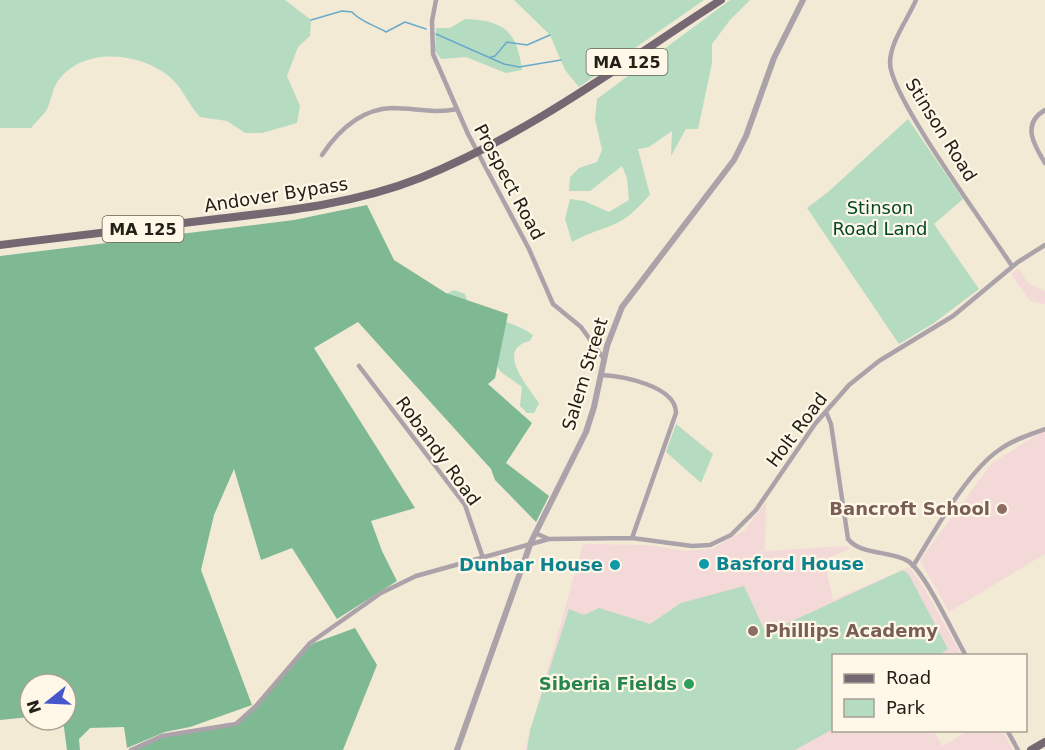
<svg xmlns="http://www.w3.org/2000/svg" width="1045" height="750" viewBox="0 0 1045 750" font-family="'DejaVu Sans',sans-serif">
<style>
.education{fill:#f4d9d9}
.green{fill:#b5dbc1}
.forest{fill:#7fb993}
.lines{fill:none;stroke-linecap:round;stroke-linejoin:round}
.stream{stroke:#68aac9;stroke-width:1.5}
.minor{stroke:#aba3a9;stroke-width:4.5}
.tertiary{stroke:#aba3a9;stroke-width:6}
.primary{stroke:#766873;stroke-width:8}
.education-dot{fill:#8d6e63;stroke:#fff7e7;stroke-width:2}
.culture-dot{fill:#0f9aa8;stroke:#fff7e7;stroke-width:2}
.leisure-dot{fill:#2e9e5b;stroke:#fff7e7;stroke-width:2}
.labels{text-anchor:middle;stroke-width:4.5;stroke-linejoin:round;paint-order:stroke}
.shield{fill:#fff7e7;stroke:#656056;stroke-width:1.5}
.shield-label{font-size:16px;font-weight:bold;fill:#232018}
.street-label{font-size:18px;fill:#232018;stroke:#fff7e7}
.park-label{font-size:18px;fill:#004927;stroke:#fff7e7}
.education-label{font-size:18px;font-weight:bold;fill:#785e54;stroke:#fff7e7;text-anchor:end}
.culture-label{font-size:18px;font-weight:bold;fill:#0d838f;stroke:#fff7e7;text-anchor:start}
.leisure-label{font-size:18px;font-weight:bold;fill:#27864d;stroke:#fff7e7;text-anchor:end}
</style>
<rect width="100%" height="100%" fill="#f3ead6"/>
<!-- education -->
<path class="education" d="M1018 268 1028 283 1045 291V304L1030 301 1011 274Z
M1045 430V554L949 612 920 560 992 463Z
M766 502 765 551 845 546 851 548 824 560 833 600 909 567 925 589 961 654 834 656V730L933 731 943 746 967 731H1002L1013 750H525L583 544 648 545 687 551 711 549 744 531Z"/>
<!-- green -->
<path class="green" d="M0 0H285L311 20 310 36 298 47 287 76 300 106 297 123 262 133H245L227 121 200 117C187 103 182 85 166 74 137 52 82 47 58 81 52 89 51 102 46 111 42 117 35 122 31 128H0Z
M514 0H704L579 87 565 70 550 35Z
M730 0H750L730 20 712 44V63L698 129H686L671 156 672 131 649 147 638 149 650 195C640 205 630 217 617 223 602 230 587 233 572 242L565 219 570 199 584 201 609 212 629 200 627 178 622 166 590 191H569L570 177 579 168 597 162 602 150 595 119 597 99Z
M465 19C505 20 517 32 522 70L506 73 466 57 441 59 435 51 436 28H450Z
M908 119 963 199 934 224 979 289 934 323 899 344 807 208 828 192Z
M454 290 465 294 470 309C491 319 514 321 533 335L530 341C494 349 529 388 539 403L534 413H527L520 406 522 387 501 372 490 356 434 300Z
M676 424 713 454 701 483 666 452Z
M903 570 909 575 948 649 939 655 834 656 833 729 795 750H527L530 730 569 609 584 615 599 608 650 624 681 603 744 586 766 633Z"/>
<!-- forest -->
<path class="forest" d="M367 205 394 260 446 293 508 314 495 378 488 384 532 423 506 463 549 496 536 522 495 480 491 469 358 322 314 348 415 508 371 521 382 551 397 581 337 619 292 548 261 560 234 469 214 515 201 570 252 705 190 727 165 732 127 748 124 727 90 728 79 739 80 750H67L63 720H66V684H30V717L0 720V256L294 220Z
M355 628 377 665 343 750H130L167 735 236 724 248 714 299 654 314 643Z"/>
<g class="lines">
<!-- stream -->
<path class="stream" d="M311 20 342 11 352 12C362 23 373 24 386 32L405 22 426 29
M436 34 504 64 519 67 561 60
M491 57 495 56 507 42 527 45 550 35"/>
<!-- minor -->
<path class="minor" d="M436 0 432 21 433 54 468 134 529 249 553 304 581 327 604 359
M916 0C908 19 890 42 890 63 890 97 989 230 1012 266
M1045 110C1021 124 1034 145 1045 163
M322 155C338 131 361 109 392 108 415 108 434 114 457 109
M359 366 465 505 483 558
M601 375C623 376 676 386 676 413L632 538
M826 412 831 424 848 539C862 556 890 550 908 561 925 572 954 635 966 656
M535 533 549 539 632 538 692 546 710 545 731 535 756 510 815 424 849 385 879 361 953 316 1018 262 1045 245
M913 566C935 531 966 473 999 450 1012 440 1029 435 1045 429
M1007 730 1018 750
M131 750 162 736 236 724 256 706 310 643 381 593 416 576 549 539"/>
<!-- tertiary -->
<path class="tertiary" d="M457 750 531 542 586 432 594 407 607 346 622 307 734 160 746 136 774 58 803 0"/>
<!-- primary -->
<path class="primary" d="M0 245C72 236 144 228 217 219 286 211 354 204 420 178 529 134 623 63 721 0
M1031 750 1045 742"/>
</g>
<!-- markers -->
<g class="education-dot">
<circle cx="1002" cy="509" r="6"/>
<circle cx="753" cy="631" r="6"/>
</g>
<g class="culture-dot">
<circle cx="704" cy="564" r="6"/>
<circle cx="615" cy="565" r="6"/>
</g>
<circle class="leisure-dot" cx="689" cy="684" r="6"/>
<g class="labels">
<!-- shield labels -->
<g class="shield">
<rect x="586.5" y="49" width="81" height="26" rx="4.5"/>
<rect x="102.5" y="216" width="81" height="26" rx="4.5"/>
</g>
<g class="shield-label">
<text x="627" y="68">MA 125</text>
<text x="143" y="235">MA 125</text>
</g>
<!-- street labels -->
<g class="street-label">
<text transform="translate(941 130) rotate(58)" y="6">Stinson Road</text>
<text transform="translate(509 182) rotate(62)" y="6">Prospect Road</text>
<text transform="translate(276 195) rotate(-9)" y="6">Andover Bypass</text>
<text transform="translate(585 374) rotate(-73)" y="6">Salem Street</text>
<text transform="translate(797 430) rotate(-53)" y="6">Holt Road</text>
<text transform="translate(438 451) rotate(54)" y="6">Robandy Road</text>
</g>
<!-- park labels -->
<g class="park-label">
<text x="880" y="214">Stinson<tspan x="880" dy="21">Road Land</tspan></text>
</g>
<!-- education labels -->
<g class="education-label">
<text x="990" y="515">Bancroft School</text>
<text x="765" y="637" text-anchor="start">Phillips Academy</text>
</g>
<!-- culture labels -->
<g class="culture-label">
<text x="716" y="570">Basford House</text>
<text x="603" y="571" text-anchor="end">Dunbar House</text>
</g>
<!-- leisure labels -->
<g class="leisure-label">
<text x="677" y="690">Siberia Fields</text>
</g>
</g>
<!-- legend -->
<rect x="832" y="654" width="195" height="78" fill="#fff7e7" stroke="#a7a194" stroke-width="1.5"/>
<rect x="844" y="674" width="30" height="9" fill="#766873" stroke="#a7a194" stroke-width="1.5"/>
<text x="886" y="684" font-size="18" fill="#232018">Road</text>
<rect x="844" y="699" width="30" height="18" fill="#b5dbc1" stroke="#a7a194" stroke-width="1.5"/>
<text x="886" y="714" font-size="18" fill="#232018">Park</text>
<!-- north arrow -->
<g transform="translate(48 702) rotate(252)"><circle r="28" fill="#fff7e7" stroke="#a7a194" stroke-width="1.5"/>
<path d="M0-4.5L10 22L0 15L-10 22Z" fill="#4657cb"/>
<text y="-9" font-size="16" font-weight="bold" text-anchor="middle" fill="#232018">N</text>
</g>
</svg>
